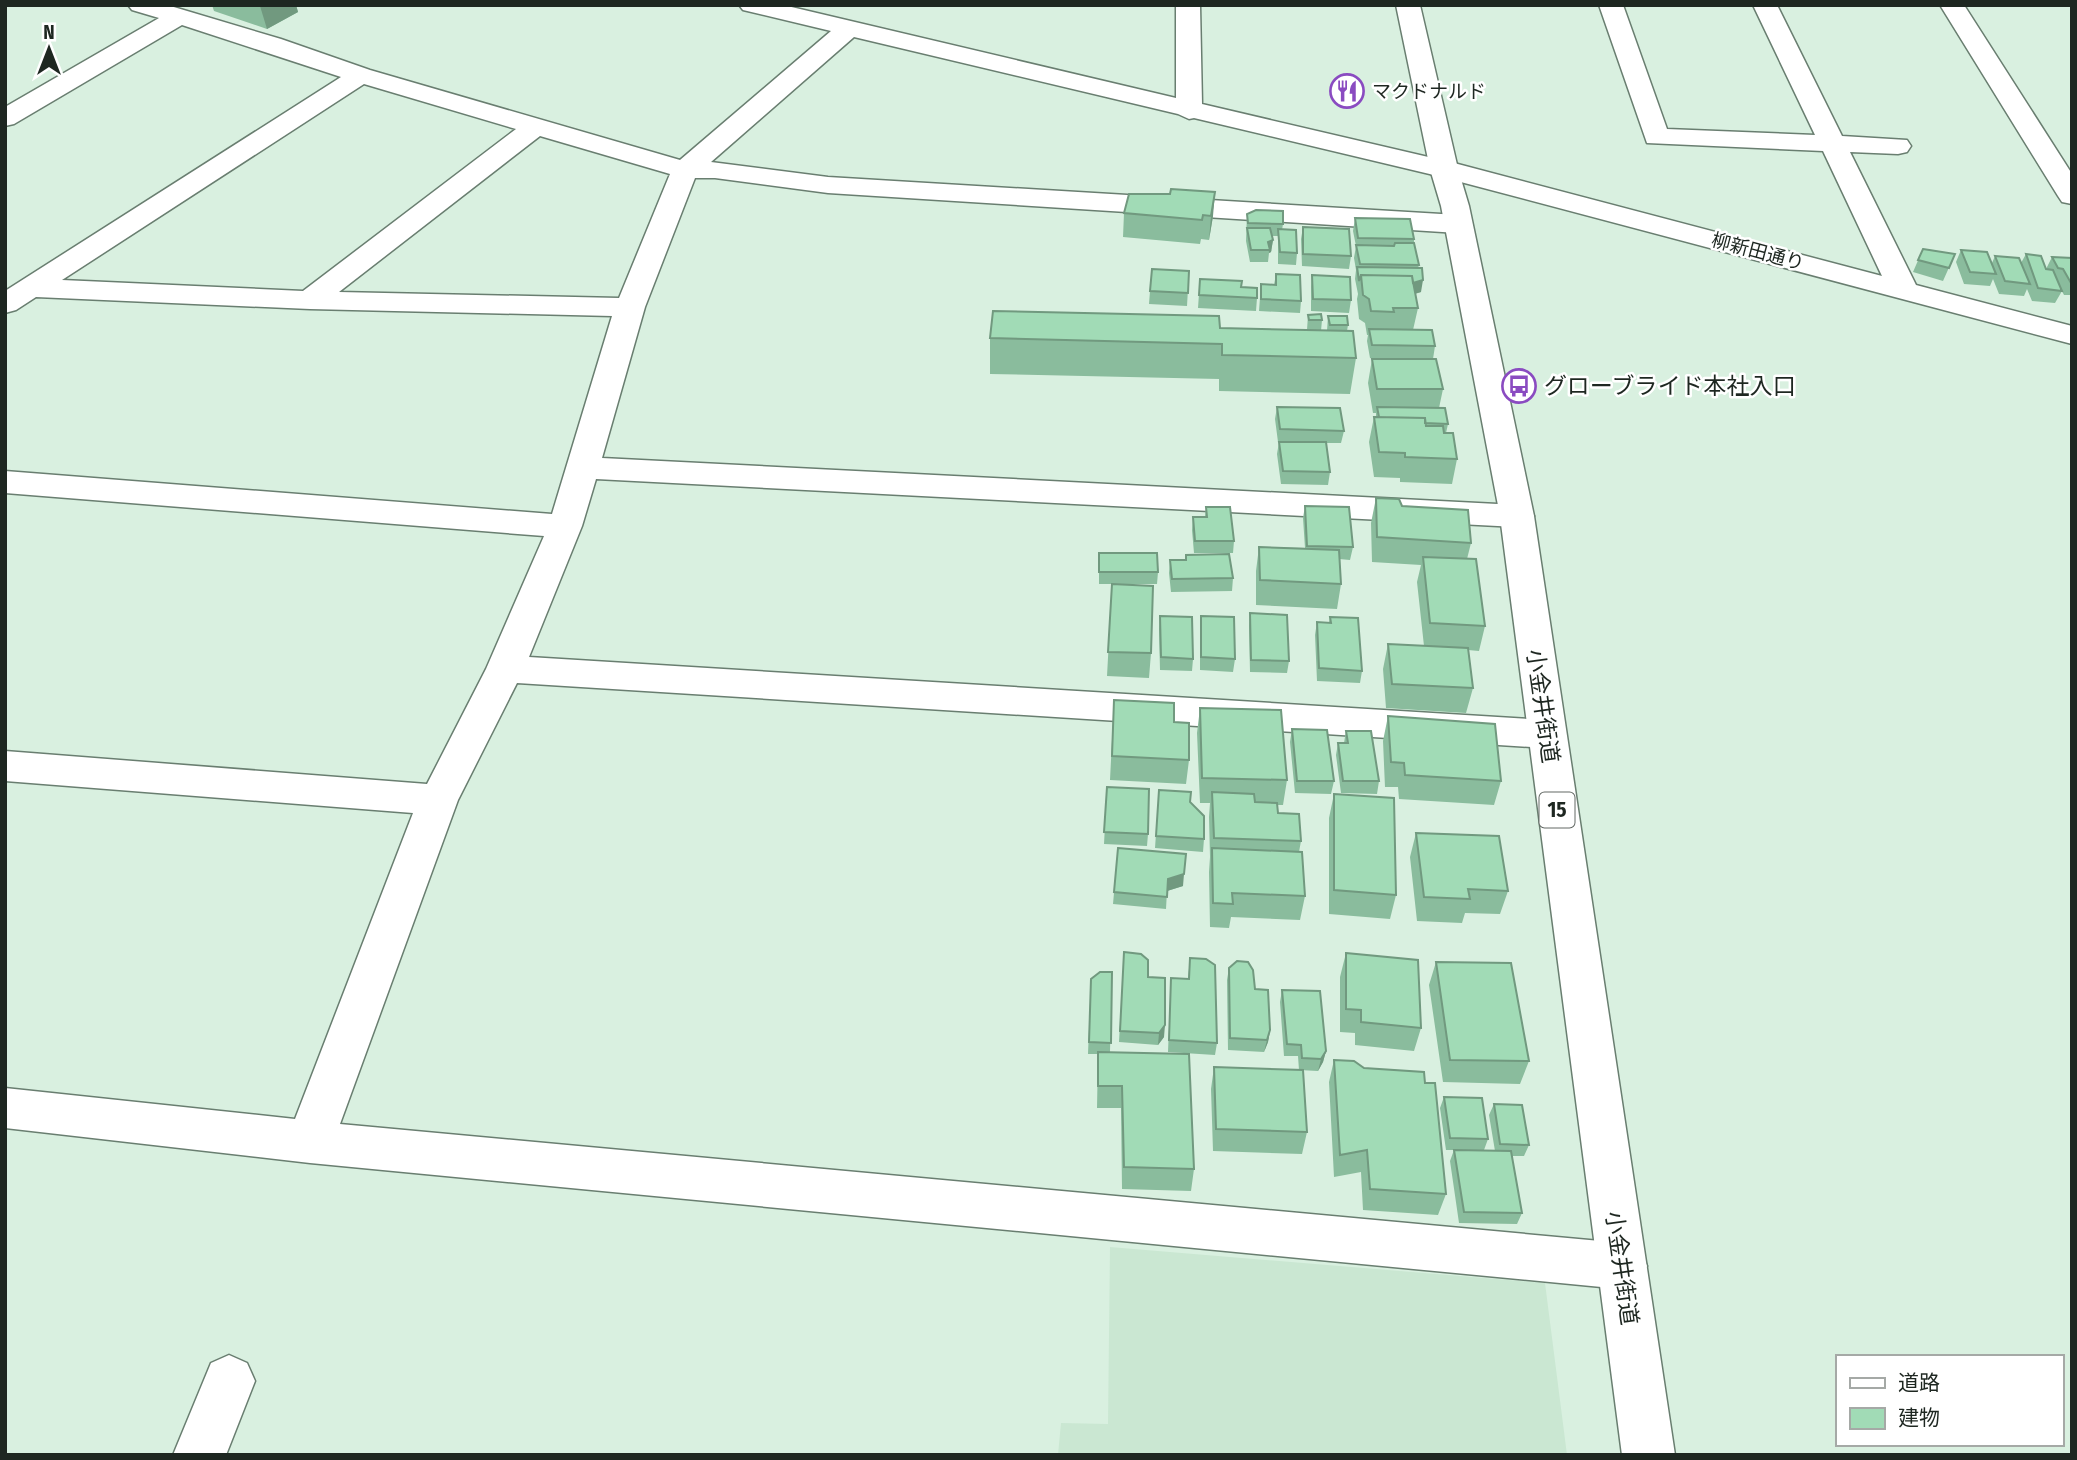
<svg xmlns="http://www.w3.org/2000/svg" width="2077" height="1460" viewBox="0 0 2077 1460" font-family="'Fira Sans Condensed','Noto Sans JP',sans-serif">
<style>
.built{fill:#cae7d2}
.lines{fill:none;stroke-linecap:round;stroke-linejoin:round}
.minor-casing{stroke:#697e70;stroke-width:3}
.major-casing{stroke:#697e70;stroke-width:3}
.minor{fill:#fff;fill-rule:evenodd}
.major{fill:#fff;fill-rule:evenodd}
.wall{fill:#8abc9d}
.shaded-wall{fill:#71997f}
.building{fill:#a1dbb6;stroke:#71997f;stroke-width:2}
.labels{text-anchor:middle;stroke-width:5;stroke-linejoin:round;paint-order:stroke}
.far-poi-label{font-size:19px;fill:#1e2721;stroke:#fff;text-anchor:start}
.far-street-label{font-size:19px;fill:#1e2721;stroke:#fff}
.shield{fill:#fff;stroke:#626864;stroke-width:2}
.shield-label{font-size:21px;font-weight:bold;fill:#1e2721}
.poi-label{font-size:23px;fill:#1e2721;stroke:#fff;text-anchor:start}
.street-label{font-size:23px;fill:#1e2721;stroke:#fff}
</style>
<rect width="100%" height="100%" fill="#d9f0e0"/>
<!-- built -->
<path class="built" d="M1110 1247 1545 1283 1567 1455H1058L1061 1423 1108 1424Z"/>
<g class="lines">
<!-- minor casing -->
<g class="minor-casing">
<path id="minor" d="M128 5H167L281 39 370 70 680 160 831 31 743 10 739 5H783L1176 98V5H1200L1202 104 1454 163 1882 276 1823 151 1647 143 1599 5H1623L1667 129 1815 135 1753 5H1777L1842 136 1907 140 1911 146 1907 152 1898 154 1850 152 1916 285 2072 326V344L1438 176 1194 118 1189 119 1178 114 854 37 711 162 828 177 1458 215 1468 218 1472 224 1468 230 1458 233 828 193 715 178H695L645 307 602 458 1517 505 1529 508 1534 516 1529 524 1517 527 596 479 582 526 529 657 1546 720 1560 724 1565 734 1560 744 1546 748 517 683 458 800 340 1124 1622 1243 1639 1249 1647 1266 1639 1283 1622 1289 310 1163 5 1128V1088L295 1119 413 813 5 781V751L427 784 486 669 544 536 5 493V471L552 514 612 316 310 309 36 297 16 310 5 313V291L341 77 182 25 14 124 5 126V107L159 18 132 10ZM364 84 516 129 303 291 62 280ZM540 136 670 174 619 298 339 292Z
M1940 5H1964L2072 174V204L2062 202 2058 196Z
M229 1355 247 1363 255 1381 226 1455H173L211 1363Z"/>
</g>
<!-- major casing -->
<g class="major-casing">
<path id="major" d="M1396 5H1420L1458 169 1469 206 1534 516 1675 1455H1622L1500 516 1441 206 1430 169Z"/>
</g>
<!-- minor -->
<use href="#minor" class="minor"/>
<!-- major -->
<use href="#major" class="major"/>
</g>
<!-- wall -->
<path class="wall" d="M212 5H296L298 12 267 29 214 11Z
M1129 194 1213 216 1209 240 1201 239 1200 244 1123 237 1124 213Z
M1247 214 1283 224 1282 230 1297 253 1296 265 1278 264V236H1272L1273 240 1271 252 1269 253 1268 262H1250L1246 241Z
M1355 218 1414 239V243L1419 265 1418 268 1421 292 1415 294 1418 308 1413 330 1435 346 1433 359 1370 358 1367 341 1368 335H1367L1365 323 1359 319 1357 299 1358 294 1355 279 1356 270 1354 258 1356 246 1353 231Z
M1303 227 1351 256 1349 269 1302 266 1301 239Z
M1923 249 1955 254 1943 281 1913 272Z
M1961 250 1992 263 1995 256 2021 263 2026 254 2046 269 2052 257 2072 258V295H2064L2061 289 2062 291 2055 303 2032 301 2027 289 2024 296 1999 294 1993 279 1990 286 1964 284 1956 262Z
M1189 271 1187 306 1149 304 1150 291Z
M1276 274 1301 301 1300 313 1259 311 1261 284 1274 285Z
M1312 275 1351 300 1349 313 1311 311V287Z
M1200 279 1241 287 1257 298 1256 311 1198 308Z
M1308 315 1322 320 1321 331H1327L1328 316 1348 325 1347 331 1356 358 1350 394 1219 391V379L990 374V338L1220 328 1307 330Z
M1372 359 1443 389 1439 408 1448 424 1446 433 1457 459 1452 484 1400 482V478L1374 477 1369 442 1374 417H1376V413H1373L1368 383Z
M1277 407 1344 431 1341 443H1326L1330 472 1328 485 1281 484 1277 454 1279 442H1278L1275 419Z
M1376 498 1402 506 1471 543 1467 559 1485 626 1479 651 1468 650 1473 688 1466 713 1386 708 1383 669 1388 644 1424 646 1417 582 1421 565 1372 562 1371 523Z
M1305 506 1353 547 1350 560 1339 559 1341 584 1337 609 1256 605V571L1259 547 1305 548 1303 518Z
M1206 507 1234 541 1233 553H1194L1192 530 1193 517H1205Z
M1099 553 1158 572 1157 584H1117L1151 653 1149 678 1107 676 1112 584H1099Z
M1186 555 1233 578 1232 591 1171 592 1169 573 1170 560H1185Z
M1250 613 1289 661 1287 673 1250 672 1249 626Z
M1160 616 1193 659 1192 671 1160 670 1159 629Z
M1201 616 1235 659 1233 672 1200 670V629Z
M1330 617 1362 671 1360 683 1317 681 1315 635 1317 622 1329 623Z
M1114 700 1174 722 1189 760 1186 784 1110 780Z
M1200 708 1287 780 1283 805H1277L1278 813 1301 841 1299 852 1305 896 1300 920 1231 917 1229 928 1210 927 1209 872 1210 857 1209 817 1210 803H1200L1197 733Z
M1388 716 1501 781 1494 805 1399 799 1398 787H1385L1383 741Z
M1292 729 1334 781 1331 794 1295 793 1290 742Z
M1346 731 1379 781 1377 794 1341 793 1336 755 1338 743H1344Z
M1107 787 1148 834 1147 846 1104 844Z
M1159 790 1190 802 1204 839 1203 852 1155 848Z
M1334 794 1396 895 1390 919 1329 914V818Z
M1416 833 1508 891 1500 914 1465 913 1462 923 1417 921 1410 857Z
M1118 848 1183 886 1167 891 1166 909 1113 904Z
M1124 952 1164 1037 1158 1045 1119 1042Z
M1346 953 1421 1028 1414 1051 1355 1045V1033L1340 1032V977Z
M1190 958 1217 1043 1215 1055 1168 1052 1171 978 1188 979Z
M1436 962 1529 1061 1520 1084 1443 1082 1429 985Z
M1229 968 1255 989 1270 1030 1268 1042 1264 1052 1228 1050 1227 980Z
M1112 972 1110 1052 1194 1169 1191 1191 1122 1189 1121 1108H1097L1098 1054H1088L1091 979Z
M1282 990 1326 1051 1323 1062 1318 1071 1299 1070 1298 1056H1284L1280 1002Z
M1334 1060 1364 1068 1425 1083 1446 1194 1438 1215 1363 1210 1361 1172 1334 1177 1329 1082Z
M1214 1067 1307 1132 1302 1154 1213 1151 1211 1089Z
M1444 1097 1488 1139 1484 1150H1446L1440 1108Z
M1494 1104 1529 1145 1524 1156H1512L1522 1213 1517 1224 1459 1223 1450 1161 1454 1150 1495 1151 1489 1115Z"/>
<!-- shaded-wall -->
<path class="shaded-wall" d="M261 5H296L298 12 267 29 260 6Z
M1215 192 1213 216 1209 240 1211 216Z
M1273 240 1271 252 1269 253 1268 242Z
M1423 280 1421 292 1410 295 1412 283Z
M1184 874 1183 886 1167 891 1168 879Z
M1165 1025 1164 1037 1158 1045 1159 1033Z
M1270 1030 1268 1042 1264 1052 1267 1040Z
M1326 1051 1323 1062 1318 1071 1321 1059Z"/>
<!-- building -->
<path class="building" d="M1171 189 1215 192 1211 216 1203 215 1202 220 1124 213 1129 194H1170Z
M1256 210 1283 211V224L1248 223 1247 214Z
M1355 218 1410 219 1414 239 1358 238Z
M1303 227 1349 229 1351 256 1303 254Z
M1247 228H1270L1273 240 1268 242 1270 250H1251Z
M1278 229 1296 230 1297 253 1280 252Z
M1395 243H1414L1419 265 1360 264 1356 245 1394 246Z
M1923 249 1955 254 1949 268 1918 260Z
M1961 250 1987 252 1996 274 1970 272Z
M2026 254 2041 256 2046 269 2053 270 2062 291 2038 288Z
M1995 256 2019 258 2030 284 2005 281Z
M2052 257 2072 258V283H2071L2063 269 2058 268Z
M1357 267 1422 268 1423 280 1413 283 1412 276 1361 275 1359 281Z
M1152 269 1189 271 1188 293 1150 291Z
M1276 274 1300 275 1301 301 1261 299V284L1276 285Z
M1312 275 1350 277 1351 300 1313 299Z
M1361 275 1412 276 1418 308H1393L1394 312 1371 311 1369 299 1363 295Z
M1200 279 1242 281 1241 287 1257 288V298L1199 295Z
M993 311 1219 316 1220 328 1353 331 1356 358 1222 355V344L990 338Z
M1321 314 1322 320H1309L1308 315Z
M1328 316H1347L1348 325H1330Z
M1369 329 1432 330 1435 346 1372 345Z
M1372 359H1436L1443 389H1377Z
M1277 407 1340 408 1344 431 1280 429Z
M1377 407 1445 408 1448 424 1425 423V418L1379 417Z
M1374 417 1425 418 1426 426H1443L1444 433H1453L1457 459 1405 457V453L1379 452Z
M1279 442H1326L1330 472 1283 471Z
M1376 498 1399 499 1402 506 1468 510 1471 543 1377 537Z
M1305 506 1349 507 1353 547 1307 546Z
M1206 507H1230L1234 541H1195L1193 517H1207Z
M1259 547 1339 550 1341 584 1260 580Z
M1099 553H1157L1158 572H1099Z
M1229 554 1233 578 1172 579 1170 560H1186V555Z
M1423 557 1476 559 1485 626 1430 623Z
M1112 584 1153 586 1151 653 1108 652Z
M1250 613 1287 615 1289 661 1251 660Z
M1160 616 1192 617 1193 659 1161 657Z
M1201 616 1234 617 1235 659 1201 657Z
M1330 617 1358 618 1362 671 1319 668 1317 622 1331 623Z
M1388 644 1468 648 1473 688 1392 684Z
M1114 700 1174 703V722L1189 723V760L1112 756Z
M1200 708 1281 710 1287 780 1202 778Z
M1388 716 1495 724 1501 781 1405 775 1404 763 1391 762Z
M1292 729 1327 730 1334 781H1297Z
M1346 731H1371L1379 781H1343L1338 743H1348Z
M1107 787 1149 789 1148 834 1104 832Z
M1159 790 1191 792 1190 802 1204 816V839L1156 836Z
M1212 792 1254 794 1255 802 1277 803 1278 813 1299 814 1301 841 1214 838Z
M1334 794 1394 798 1396 895 1334 890Z
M1416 833 1499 836 1508 891 1468 889 1470 899 1424 897Z
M1118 848 1186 854 1184 874 1168 879 1167 897 1114 892Z
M1212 848 1302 852 1305 896 1232 893 1233 904 1213 903Z
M1124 952 1141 954 1148 960V977L1165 978V1025L1159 1033 1120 1031Z
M1346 953 1418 960 1421 1028 1361 1022V1010L1346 1009Z
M1190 958 1206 959 1215 965 1217 1043 1169 1040 1171 978 1189 979Z
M1237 961 1248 962 1253 970 1255 989 1268 990 1270 1030 1267 1040 1230 1038 1229 968Z
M1436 962 1511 963 1529 1061 1450 1060Z
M1100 972H1112L1111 1043 1089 1042 1091 979Z
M1282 990 1320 991 1326 1051 1321 1059 1302 1058 1301 1045 1287 1044Z
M1098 1052 1189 1054 1194 1169 1124 1167 1122 1086H1098Z
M1334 1060 1354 1061 1364 1068 1424 1072 1425 1083H1435L1446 1194 1370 1189 1367 1150 1340 1155Z
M1214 1067 1303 1070 1307 1132 1216 1129Z
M1444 1097 1482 1098 1488 1139 1450 1138Z
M1494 1104 1522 1105 1529 1145 1500 1144Z
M1454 1150 1511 1151 1522 1213 1464 1212Z"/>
<!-- icons -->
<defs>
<g id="restaurant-ring" transform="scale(1.75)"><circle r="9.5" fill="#fff" stroke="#8a4bc1" stroke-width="1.5"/><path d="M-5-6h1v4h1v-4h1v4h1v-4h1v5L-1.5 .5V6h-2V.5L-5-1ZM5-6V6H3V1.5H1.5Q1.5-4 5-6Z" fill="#8a4bc1"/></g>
<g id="bus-ring" transform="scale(1.75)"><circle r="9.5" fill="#fff" stroke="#8a4bc1" stroke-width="1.5"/><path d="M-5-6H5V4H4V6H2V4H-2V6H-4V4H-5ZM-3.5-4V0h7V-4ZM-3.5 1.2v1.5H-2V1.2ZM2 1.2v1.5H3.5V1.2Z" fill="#8a4bc1"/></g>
</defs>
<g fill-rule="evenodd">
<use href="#restaurant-ring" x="1347" y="91"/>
<use href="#bus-ring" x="1519" y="386"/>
</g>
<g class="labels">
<!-- far-poi labels -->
<g class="far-poi-label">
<text x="1372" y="98">マクドナルド</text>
</g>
<!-- far-street labels -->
<g class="far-street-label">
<text transform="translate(1758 251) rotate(15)" y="7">柳新田通り</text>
</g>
<!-- shield labels -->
<rect class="shield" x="1539.5" y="792.5" width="35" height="35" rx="5"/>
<g class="shield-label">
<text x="1557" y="817">15</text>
</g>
<!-- poi labels -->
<g class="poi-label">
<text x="1544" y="394">グローブライド本社入口</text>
</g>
<!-- street labels -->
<g class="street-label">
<text transform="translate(1543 706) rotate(82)" y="8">小金井街道</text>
<text transform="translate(1622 1268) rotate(82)" y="8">小金井街道</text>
</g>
</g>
<!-- border -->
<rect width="2077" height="1460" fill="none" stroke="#1e2721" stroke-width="14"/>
<!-- legend -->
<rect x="1836" y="1355" width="228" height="91" fill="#ffffff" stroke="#a5a9a6" stroke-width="2"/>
<rect x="1850" y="1378" width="35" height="10" fill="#ffffff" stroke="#a5a9a6" stroke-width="2"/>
<text x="1898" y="1390" font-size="21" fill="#1e2721">道路</text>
<rect x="1850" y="1408" width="35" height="21" fill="#a1dbb6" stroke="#a5a9a6" stroke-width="2"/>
<text x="1898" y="1425" font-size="21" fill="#1e2721">建物</text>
<!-- north arrow -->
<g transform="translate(49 49)" stroke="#ffffff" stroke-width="5" paint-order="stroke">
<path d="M0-5L12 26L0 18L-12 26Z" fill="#1e2721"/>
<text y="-10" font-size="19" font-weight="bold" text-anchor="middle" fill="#1e2721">N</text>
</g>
</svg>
